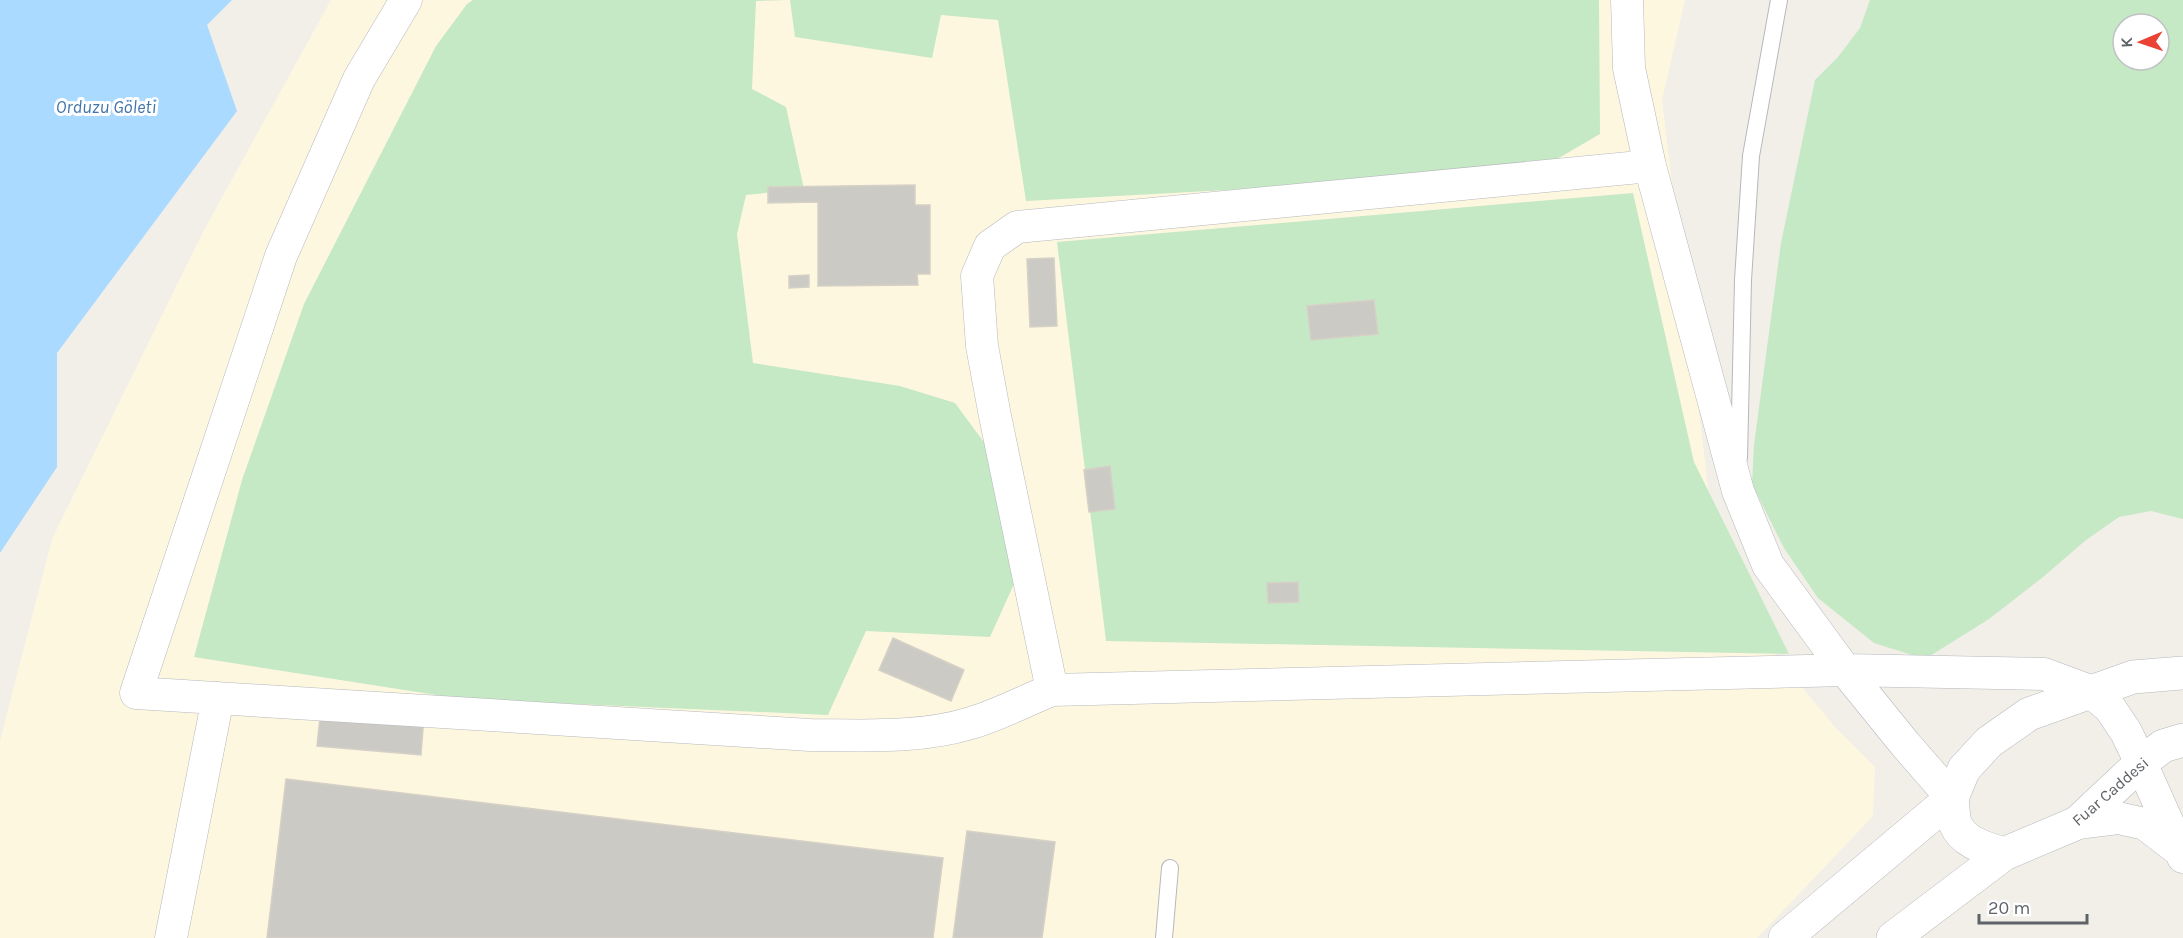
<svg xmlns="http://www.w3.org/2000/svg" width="2183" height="938" viewBox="0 0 2183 938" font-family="Karla,sans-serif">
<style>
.commercial{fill:#fef7e0}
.green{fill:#c5e8c5;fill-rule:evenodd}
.water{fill:#aadaff}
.building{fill:#cccac5;stroke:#d6d1c6;stroke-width:1.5}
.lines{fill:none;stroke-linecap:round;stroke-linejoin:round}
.service-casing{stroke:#b5b8bc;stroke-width:18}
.minor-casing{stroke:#b5b8bc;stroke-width:33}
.tertiary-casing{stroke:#b5b8bc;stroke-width:34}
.service{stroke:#fff;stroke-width:16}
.minor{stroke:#fff;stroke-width:32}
.tertiary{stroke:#fff;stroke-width:33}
.labels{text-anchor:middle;stroke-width:6;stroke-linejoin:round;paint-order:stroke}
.street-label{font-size:16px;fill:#5f6368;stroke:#fff}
.water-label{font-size:18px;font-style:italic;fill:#4174aa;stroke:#fff}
</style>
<rect width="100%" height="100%" fill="#f1efe8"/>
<!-- commercial -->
<path class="commercial" d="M331 0H1685L1662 100 1720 588 1834 726 1875 767 1873 816 1757 938H0V741L52 539 203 232Z"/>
<!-- green -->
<path class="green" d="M473 0H788L756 1 752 89 786 107 804 189 746 195 737 234 753 363 900 386 955 403 986 445 1022 566 990 637 866 631 828 715 462 699 194 657 242 480 304 304 436 46 467 4Z
M790 0H1599L1600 134 1533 173 1026 201 998 20 941 15 932 58 795 37Z
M1870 0H2183V519L2151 511 2119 517 2086 540 2043 577 1989 619 1925 659 1874 643 1818 598 1784 548 1752 484 1754 445 1781 243 1815 80 1838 57 1860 28ZM2123 24H2159V60H2123Z
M1633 193 1694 462 1789 654 1106 641 1057 242Z"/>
<!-- water -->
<path class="water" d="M0 0H232L207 25 237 111 57 353V467L0 553Z"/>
<!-- building -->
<path class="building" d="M915 185V205H930V274H917L918 285 818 286V202L768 203V187Z
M1054 258 1057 326 1030 327 1027 259Z
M809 275V287L789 288V276Z
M1374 300 1378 334 1311 340 1307 306Z
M1110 466 1115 509 1089 512 1084 470Z
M1298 582 1299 602 1268 603 1267 583Z
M893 638 964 670 951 701 879 670Z
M321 707 424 716 421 755 317 746Z
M286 779 943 858 933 938H267Z
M967 831 1055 842 1042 938H953Z"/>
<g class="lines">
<!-- service casing -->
<g class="service-casing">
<path id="service" d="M1739 458 1743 280 1751 156 1779 0
M1164 938 1170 868"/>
</g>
<!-- minor casing -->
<g class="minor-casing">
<path id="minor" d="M406 0 359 79 281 256 136 693 810 735C863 735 919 739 971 723 999 715 1026 700 1052 690L1845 670 2044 674 2090 691 2110 708 2126 732 2141 763 2183 857
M1627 0 1629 68 1650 166 1738 491 1768 565 1845 670 1905 744 1952 798
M1052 690 995 416 982 346 977 276 990 246 1017 227 1650 166
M2077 823 2118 818 2145 824 2179 850
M171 938 218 698"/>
</g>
<!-- tertiary casing -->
<g class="tertiary-casing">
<path id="tertiary" d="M1952 798C1953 806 1953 815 1955 823 1963 843 1985 848 2004 854
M1785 938 1952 798 1964 769 1989 742 2029 714 2133 677 2183 673
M1893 938 2004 854 2077 823 2141 763 2163 746 2183 740"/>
</g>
<!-- service -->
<use href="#service" class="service"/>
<!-- minor -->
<use href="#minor" class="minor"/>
<!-- tertiary -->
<use href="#tertiary" class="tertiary"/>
</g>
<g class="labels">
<!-- street labels -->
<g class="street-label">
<text transform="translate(2110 791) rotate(-41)" y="6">Fuar Caddesi</text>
</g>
<!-- water labels -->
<g class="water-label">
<text x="106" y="113">Orduzu Göleti</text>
</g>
</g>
<!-- north arrow -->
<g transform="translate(2141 42) rotate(268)"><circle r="28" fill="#ffffff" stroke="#bfc1c3" stroke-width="1.5"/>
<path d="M0-4.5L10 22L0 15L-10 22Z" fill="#ea4335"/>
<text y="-9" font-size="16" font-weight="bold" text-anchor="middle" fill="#5f6368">K</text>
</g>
<!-- scale -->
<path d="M1979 914v9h108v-9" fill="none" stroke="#5f6368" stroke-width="3"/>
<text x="1988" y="914" font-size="18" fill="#5f6368" stroke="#ffffff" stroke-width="4.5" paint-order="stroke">20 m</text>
</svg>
